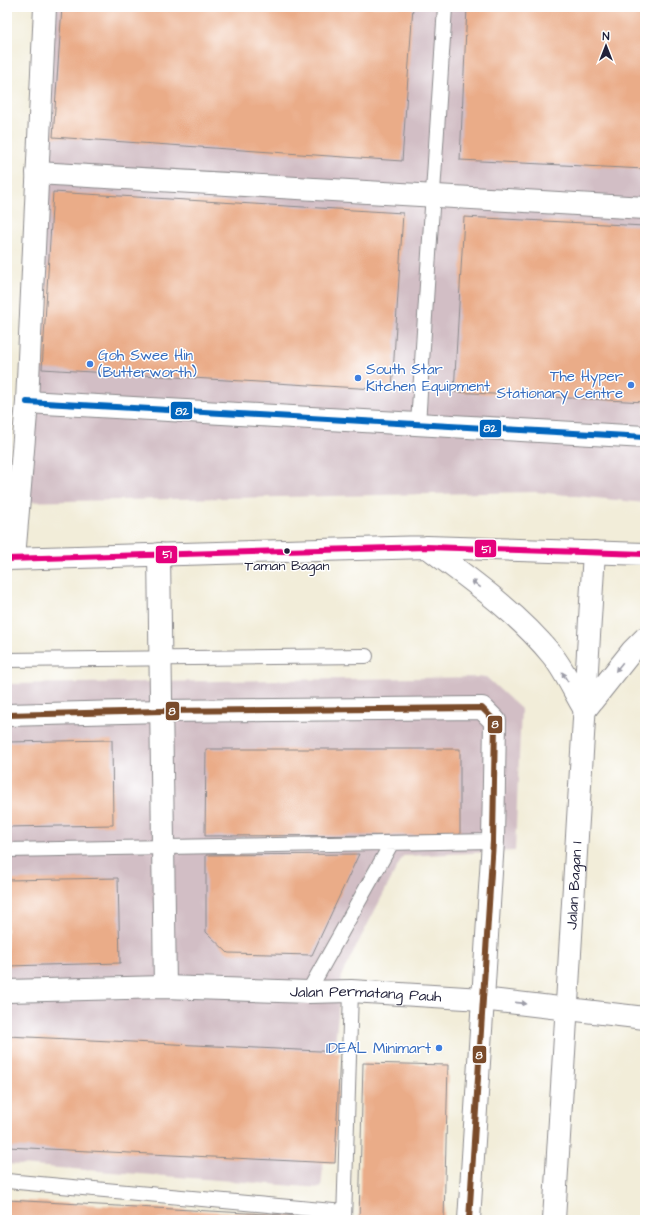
<svg xmlns="http://www.w3.org/2000/svg" width="652" height="1227" viewBox="0 0 652 1227" font-family="'Architects Daughter',sans-serif">
<style>
.industrial{fill:#d2bec5}
.building{fill:#eaac88}
.lines{fill:none;stroke-linecap:round;stroke-linejoin:round}
.lane-casing{stroke:#8a888a;stroke-width:16}
.street-casing{stroke:#8a888a;stroke-width:24}
.secondary-casing{stroke:#8a888a;stroke-width:24}
.primary-casing{stroke:#8a888a;stroke-width:24}
.lane{stroke:#fff;stroke-width:14}
.street{stroke:#fff;stroke-width:22}
.secondary{stroke:#fff;stroke-width:22}
.primary{stroke:#fff;stroke-width:22}
.bus-1-casing{stroke:#fff;stroke-width:9}
.bus-2-casing{stroke:#fff;stroke-width:9}
.bus-3-casing{stroke:#fff;stroke-width:9}
.bus-1{stroke:#e5007d;stroke-width:6}
.bus-2{stroke:#0065bd;stroke-width:6}
.bus-3{stroke:#7a4b2a;stroke-width:6}
.oneway{fill:#9c9ca7}
.shop-dot{fill:#3f7fe0;stroke:#fff;stroke-width:1.5}
.bus-dot{fill:#22223b;stroke:#fff;stroke-width:1.5}
.labels{text-anchor:middle;stroke-width:3;stroke-linejoin:round;paint-order:stroke}
.bus-label{font-size:14px;fill:#22223b;stroke:#fff}
.shop-label{font-size:15px;fill:#366cbe;stroke:#fff;text-anchor:start}
.street-label{font-size:15px;fill:#22223b;stroke:#fff}
.line-badge{stroke:#fff;stroke-width:1.5}
.badge-label{font-size:11px;text-anchor:middle;font-weight:bold;fill:#fff}
</style>
<rect width="100%" height="100%" fill="#fff"/>
<filter id="ink" filterUnits="userSpaceOnUse"><feTurbulence type="fractalNoise" baseFrequency=".025" numOctaves="2"/><feDisplacementMap in="SourceGraphic" scale="8" xChannelSelector="R" yChannelSelector="G"/><feConvolveMatrix kernelMatrix="1 2 1 2 8 2 1 2 1" color-interpolation-filters="sRGB"/></filter>
<filter id="wash" filterUnits="userSpaceOnUse"><feTurbulence type="fractalNoise" baseFrequency=".012" numOctaves="4" result="noise"/><feDisplacementMap in="SourceGraphic" scale="16" xChannelSelector="R" yChannelSelector="G"/><feGaussianBlur stdDeviation="0.9" result="paint"/><feColorMatrix in="noise" values="0 0 0 0 0 0 0 0 0 0 0 0 0 0 0 0 0 1.4 0 .05"/><feComposite in="paint" operator="in"/></filter>
<g filter="url(#wash)">
<rect width="100%" height="100%" fill="#f2edd9"/>
<!-- industrial -->
<path class="industrial" d="M41 7H645V503L537 492 17 502Z
M486 677 521 709 515 851 403 856 342 974 321 1188 7 1164V684Z"/>
<g id="blocks">
<!-- building -->
<path class="building" d="M62 7H413L402 161 53 137Z
M467 7H645V169L460 160Z
M53 192 403 213 392 390 42 369Z
M464 217 645 226V402L454 392Z
M112 740 113 825 7 827V742Z
M206 749H460V835L205 836Z
M359 854 312 955 228 953 206 932V855Z
M118 878 120 963 7 966V880Z
M7 1036 340 1052 335 1163 7 1147Z
M363 1063 448 1065 444 1220H359Z
M7 1200 320 1217V1220H7Z"/>
</g>
</g>
<g filter="url(#ink)">
<use href="#blocks" fill-opacity="0" stroke="#8a888a" stroke-width="1"/>
<g class="lines">
<!-- lane casing -->
<g class="lane-casing">
<path id="lane" d="M418 424 445 7
M7 660 366 656
M7 850 493 841
M308 992 391 844
M7 1181 344 1212
M344 1220 351 991"/>
</g>
<!-- street casing -->
<g class="street-casing">
<g id="street">
<path d="M37 173 645 208"/>
<path d="M27 402 645 437"/>
<path d="M159 554 165 987"/>
<path d="M14 558 27 402 45 7"/>
<path d="M7 715 162 711 482 708 495 721 493 841 469 1220"/>
<path id="s1" d="M7 991 165 987 308 992 351 991 482 999 645 1018"/>
</g>
</g>
<!-- secondary casing -->
<g class="secondary-casing">
<g id="secondary">
<path id="s2" d="M554 1220 594 552"/>
</g>
</g>
<!-- primary casing -->
<g class="primary-casing">
<path id="primary" d="M427 547C471 580 517 612 552 655 565 671 574 692 585 710L632 651 645 638
M7 559 427 547 645 554"/>
</g>
<!-- lane -->
<use href="#lane" class="lane"/>
<!-- street -->
<use href="#street" class="street"/>
<!-- secondary -->
<use href="#secondary" class="secondary"/>
<!-- primary -->
<use href="#primary" class="primary"/>
<!-- bus-1 casing -->
<g class="bus-1-casing">
<path id="bus-1" d="M7 559 427 547 645 554"/>
</g>
<!-- bus-2 casing -->
<g class="bus-2-casing">
<path id="bus-2" d="M27 402 645 437"/>
</g>
<!-- bus-3 casing -->
<g class="bus-3-casing">
<path id="bus-3" d="M7 715 162 711 482 708 495 721 493 841 469 1220"/>
</g>
<!-- bus-1 -->
<use href="#bus-1" class="bus-1"/>
<!-- bus-2 -->
<use href="#bus-2" class="bus-2"/>
<!-- bus-3 -->
<use href="#bus-3" class="bus-3"/>
</g>
<!-- one-way arrows -->
<defs><path id="oneway-solid" d="M-6-.8H1V-3.2L6.5 0L1 3.2V.8H-6Z"/></defs>
<g class="oneway">
<use href="#oneway-solid" transform="translate(476 584) rotate(-143)"/>
<use href="#oneway-solid" transform="translate(619 667) rotate(129)"/>
<use href="#oneway-solid" transform="translate(565 677) rotate(-120)"/>
<use href="#oneway-solid" transform="translate(521 1003) rotate(6)"/>
</g>
</g>
<!-- markers -->
<g class="shop-dot">
<circle cx="90" cy="364" r="4"/>
<circle cx="358" cy="378" r="4"/>
<circle cx="631" cy="385" r="4"/>
<circle cx="439" cy="1048" r="4"/>
</g>
<circle class="bus-dot" cx="287" cy="551" r="3.5"/>
<g class="labels">
<!-- bus labels -->
<g class="bus-label">
<text x="287" y="570">Taman Bagan</text>
</g>
<!-- shop labels -->
<g class="shop-label">
<text x="98" y="360">Goh Swee Hin<tspan x="98" dy="17">(Butterworth)</tspan></text>
<text x="366" y="374">South Star<tspan x="366" dy="17">Kitchen Equipment</tspan></text>
<text x="623" y="381" text-anchor="end">The Hyper<tspan x="623" dy="17">Stationary Centre</tspan></text>
<text x="431" y="1053" text-anchor="end">IDEAL Minimart</text>
</g>
<!-- street labels -->
<g class="street-label">
<text dy="5" stroke="none"><textPath href="#s2" startOffset="335">Jalan Bagan 1</textPath></text>
<text dy="5" stroke="none"><textPath href="#s1" startOffset="359">Jalan Permatang Pauh</textPath></text>
</g>
</g>
<g class="line-badge">
<rect x="170" y="401" width="23" height="19" rx="4" fill="#0065bd"/>
<rect x="479" y="419" width="23" height="19" rx="4" fill="#0065bd"/>
<rect x="474" y="539" width="23" height="19" rx="4" fill="#e5007d"/>
<rect x="155" y="545" width="23" height="19" rx="4" fill="#e5007d"/>
<rect x="165" y="701" width="15" height="20" rx="4" fill="#7a4b2a"/>
<rect x="487" y="715" width="16" height="19" rx="4" fill="#7a4b2a"/>
<rect x="472" y="1045" width="15" height="19" rx="4" fill="#7a4b2a"/>
</g>
<g class="badge-label">
<text x="182" y="415">82</text>
<text x="490" y="432">82</text>
<text x="486" y="553">51</text>
<text x="167" y="558">51</text>
<text x="172" y="715">8</text>
<text x="495" y="728">8</text>
<text x="479" y="1059">8</text>
</g>
<!-- margin -->
<rect width="652" height="1227" fill="none" stroke="#fff" stroke-width="24"/>
<!-- north arrow -->
<g transform="translate(606 46)" stroke="#ffffff" stroke-width="3" paint-order="stroke">
<path d="M0-3L7 15L0 10L-7 15Z" fill="#22223b"/>
<text y="-6" font-size="11" font-weight="bold" text-anchor="middle" fill="#22223b">N</text>
</g>
</svg>
